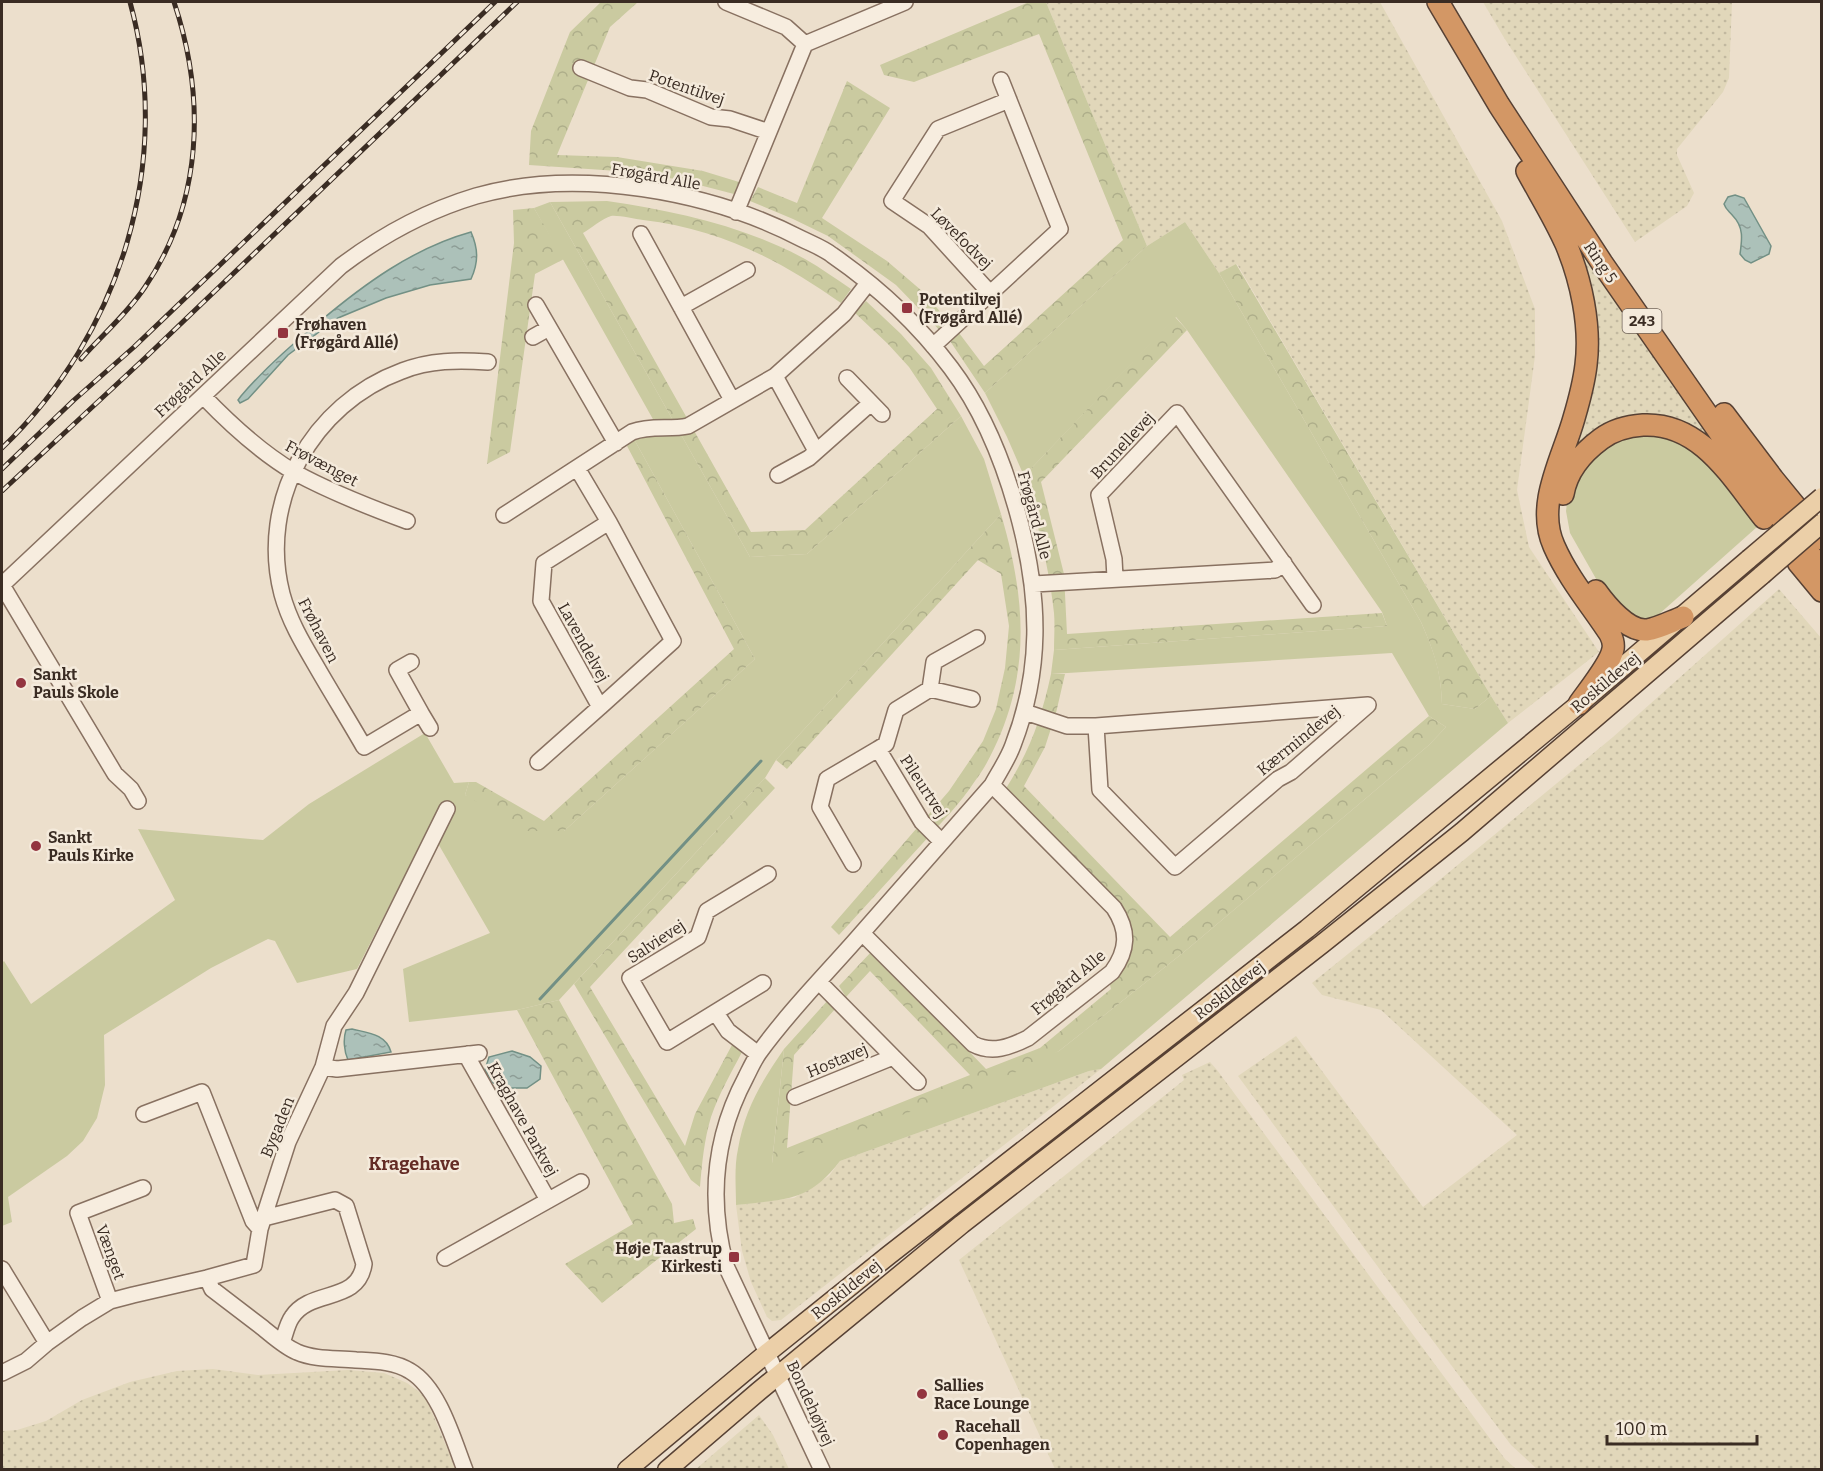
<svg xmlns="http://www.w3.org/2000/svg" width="1823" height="1471" viewBox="0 0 1823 1471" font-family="Bitter,serif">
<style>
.farmland{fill:url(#farmland-dots)}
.grass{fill:#cacaa0}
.forest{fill:url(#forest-crowns)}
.water{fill:url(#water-ripples);stroke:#729085;stroke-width:1.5}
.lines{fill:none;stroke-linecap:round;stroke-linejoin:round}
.stream{stroke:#729085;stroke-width:3}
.minor-casing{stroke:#887161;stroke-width:18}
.major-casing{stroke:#574134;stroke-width:21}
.highway-casing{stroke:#574134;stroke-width:24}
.minor{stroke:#f7eddf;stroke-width:15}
.major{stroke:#ebcfa8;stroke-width:18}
.highway{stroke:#d39765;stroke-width:21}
.rail-casing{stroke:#3a2c23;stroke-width:5}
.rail{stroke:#f4eadb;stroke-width:3;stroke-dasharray:9;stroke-linecap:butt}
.major-bridge-casing{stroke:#574134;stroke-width:21;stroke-linecap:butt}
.major-bridge{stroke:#ebcfa8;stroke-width:18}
.poi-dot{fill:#933540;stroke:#f4eadb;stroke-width:2}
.labels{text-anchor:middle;stroke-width:5;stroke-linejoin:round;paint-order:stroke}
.shield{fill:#f4eadb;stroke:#72655a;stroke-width:1.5}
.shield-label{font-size:15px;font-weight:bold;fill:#3a2c23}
.street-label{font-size:16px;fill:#3a2c23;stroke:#f4eadb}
.poi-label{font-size:16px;font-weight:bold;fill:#3a2c23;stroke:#f4eadb;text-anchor:start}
.neighbourhood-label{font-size:18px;font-weight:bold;fill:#642c25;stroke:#f4eadb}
</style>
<defs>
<pattern id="farmland-dots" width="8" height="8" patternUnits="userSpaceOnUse" patternTransform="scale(1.5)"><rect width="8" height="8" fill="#e1d7ba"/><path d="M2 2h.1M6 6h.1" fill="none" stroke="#c2b9a0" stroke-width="1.8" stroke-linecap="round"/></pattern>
<pattern id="forest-crowns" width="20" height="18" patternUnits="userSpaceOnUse" patternTransform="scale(1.5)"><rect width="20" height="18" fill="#cacaa0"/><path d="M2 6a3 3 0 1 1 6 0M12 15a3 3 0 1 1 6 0" fill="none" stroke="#aeae8a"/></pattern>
<pattern id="water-ripples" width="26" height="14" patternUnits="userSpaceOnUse" patternTransform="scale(1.5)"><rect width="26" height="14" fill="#acc1b9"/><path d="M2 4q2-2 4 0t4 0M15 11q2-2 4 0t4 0" fill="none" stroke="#8d9d96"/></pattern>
</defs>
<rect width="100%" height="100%" fill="#ecdfcc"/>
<!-- farmland -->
<path class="farmland" d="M1046 2H1380L1502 221 1535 309V356L1517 490 1529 547 1599 652 1508 723 1491 696 1237 264 1219 273 1185 222 1147 246Z
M1483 2H1732L1729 78 1723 92 1677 149V155L1694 193 1687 206 1635 242 1503 36Z
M1565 224 1604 284 1724 456 1565 465 1586 408Z
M1779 589 1822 639 1821 1469H1537L1511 1445 1392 1286 1238 1076 1296 1036 1423 1207 1517 1135 1381 1010 1322 995 1312 983 1431 887 1613 737Z
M1210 1062 1217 1070 1505 1459 1516 1469H1055L959 1260 1184 1080 1182 1075Z
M1101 1069 781 1320 772 1321 767 1317 751 1282 742 1251 736 1205 794 1198 829 1176 840 1161 1089 1071Z
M213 1369 258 1375 348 1370 384 1373 407 1383 425 1396 456 1469H2L3 1462 2 1431 17 1430 46 1421 82 1400 130 1382 177 1371Z
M759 1415 773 1435 789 1469H696Z"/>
<!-- grass -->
<path class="grass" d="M550 202 750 557 807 554 961 416 984 459 1001 514 776 760 765 778 559 1000 517 1010 409 1022 403 969 490 933 429 828 357 969 297 983 275 941 268 939 211 968 104 1035 105 1085 97 1118 83 1141 67 1156 8 1197 12 1222 2 1226V963L4 961 31 1004 175 900 138 829 263 840 309 804 425 733 454 783 469 782 465 795 564 831 755 659 634 439 654 421 534 208Z
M1185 222 1219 273 1421 622C1434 652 1441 670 1442 704L1475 709 1491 696 1508 723 1101 1069 1089 1071 840 1161C808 1203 784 1199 736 1205 736 1187 734 1167 738 1149 745 1108 761 1083 784 1049L772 1163 1059 1051 1184 952 1429 745 1446 727 1429 716 1392 653 1051 674 1054 650 1387 626 1382 612 1187 330 1176 317 1024 476 1007 437 985 393 1147 246Z
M1659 433 1693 446 1731 492 1757 527 1648 624 1637 623 1599 584 1570 533 1566 511 1569 488 1593 451 1628 434Z"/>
<!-- forest -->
<path class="forest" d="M601 2H638L610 27 557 155 617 157 703 171 739 182 734 194 676 179 618 171 529 165 531 131 570 32Z
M1029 2H1046L1147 246 985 393 950 341 896 285 828 236 793 219 750 201 758 187 797 203 847 81 890 108 822 218 887 261 922 291 959 333 984 366 1123 240 1039 34 914 82 884 75 880 65Z
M607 201C675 211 744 226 805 259 821 268 836 279 851 289L841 303C778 259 720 229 643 220 635 219 618 215 611 216 603 218 590 229 583 233L751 532 805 530 937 409 909 367 888 344 855 313 866 301 901 334 931 368 961 416 807 554 750 557 550 202Z
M534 208 564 259 535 274 510 452 487 464 514 243 513 210Z
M1236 264 1491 696 1475 709 1442 704C1441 671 1434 652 1421 622L1219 273Z
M1175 317 1187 330 1041 482 1064 574 1067 634 1382 613 1387 626 1054 650C1054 638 1055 625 1054 613 1049 566 1037 521 1024 476Z
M634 439 755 659 564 831H528L465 795 469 782H476L544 821 734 649 627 446Z
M1001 514C1023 589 1031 659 1001 733 994 749 986 767 975 781 960 804 940 824 922 844 894 874 867 905 839 935L831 927 949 791 983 741 996 709 1005 668 1009 626 1001 574 978 560 787 769 776 760Z
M1051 674H1065L1056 713 1045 747 1024 786 1170 937 1429 716 1446 727 1429 745 1184 952 1059 1051 1032 1066 772 1164 784 1049 828 1000 836 1008 794 1055 787 1148 970 1075 870 971 846 997 839 986 872 951 986 1069 1040 1048 1111 989 1109 981 1130 936 1005 790C1030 750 1041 720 1051 674Z
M765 778 775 788 590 987 685 1146 695 1114 732 1045 742 1052C731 1073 719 1094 711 1117 704 1140 702 1164 700 1187L691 1180 574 984Z
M559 1000 672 1204 674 1223 693 1219 696 1229 602 1303 565 1264 633 1224 517 1010Z"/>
<!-- water -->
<path class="water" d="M1735 195 1744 198 1771 246 1769 254 1751 263 1745 260 1740 254C1742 240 1744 227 1733 216 1729 211 1726 210 1724 204L1728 197Z
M471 232C478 248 479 262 471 279L430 285 386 298 338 318 288 355 248 399 240 403 238 400 241 396C264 369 290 346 318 323 363 285 413 248 471 232Z
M352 1029C368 1033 386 1034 391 1052L348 1060C344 1051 343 1039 346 1030Z
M512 1051 530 1057 541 1066 540 1079 527 1088H507L493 1083 485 1070 489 1057Z"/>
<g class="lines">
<!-- stream -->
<path class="stream" d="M540 999 761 761"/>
<!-- minor casing -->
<g class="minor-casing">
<path id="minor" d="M726 2 786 27 805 44
M581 68 630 88 647 90 711 117 730 119 769 132
M736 212 805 44 905 2
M641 234 732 400
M990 293 929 226 892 201 938 129 1009 100
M536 305 616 443
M681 307 747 270
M533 337 549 328
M933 346 1060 229 1001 80
M775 376 816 451
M847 378 882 414
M203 396C230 424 260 452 294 472 330 492 369 507 407 521
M778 475 809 458 871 403
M504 515 632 432C651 425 670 430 688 426L775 376 844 314 868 283
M1115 578 1114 559 1099 495 1177 413 1313 605
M1034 584 1275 570 1284 563
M2 585 341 266C382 235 426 211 476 196 577 167 710 191 802 239 812 244 823 248 832 255 877 286 918 324 951 368 985 413 1006 468 1020 522 1040 600 1042 670 1013 745 1008 759 999 772 992 785 946 837 900 890 854 942 823 977 786 1015 759 1053 754 1060 750 1069 746 1077 714 1137 708 1200 726 1266L822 1470
M2 585 115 774 131 789 138 801
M411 662 397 670 421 713 364 747C348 719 331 692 315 664 302 642 289 620 282 594 258 501 312 404 402 371 430 360 458 360 488 362
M930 689 934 662 977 638
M600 707 673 641 609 522
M1025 712 1067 726H1096L1368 705 1291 772 1278 779 1175 867 1100 790 1096 726
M421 713 430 728
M878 749 886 744 896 710 930 689 972 699
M538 762 600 707 541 601 544 563 609 522 577 468
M853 864 820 807 827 779 878 749 922 822 942 842
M862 933 973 1044C992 1054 1010 1047 1028 1038L1112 972C1128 950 1129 931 1114 908L992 785
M819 982 918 1082
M763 983 667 1042 630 978 698 937 707 911 768 874
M716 1013 728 1031 758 1054
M468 1054 469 1060 548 1200
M323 1067 337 1069 479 1053
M795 1097 893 1057
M144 1114 202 1092 253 1221 260 1229
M264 1218 335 1200 346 1206 364 1264C358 1304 311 1288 292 1317 287 1324 285 1335 282 1343
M445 1258 581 1182
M2 1269 47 1343
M207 1278 212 1289C229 1302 246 1315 263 1328 274 1337 285 1347 297 1352 315 1360 337 1358 356 1360 374 1361 394 1361 410 1371 439 1388 453 1439 465 1470
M110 1301 78 1213 143 1188
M2 1373 26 1361 47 1343 82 1318 110 1301 133 1295 207 1278 254 1265 260 1229 288 1142 323 1067 334 1026 356 993 447 809"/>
</g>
<!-- major casing -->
<g class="major-casing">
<path id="major" d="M627 1470 767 1353 889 1255 1307 929 1579 704 1749 559
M667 1470 759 1391 962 1224 1322 944 1462 832 1762 575"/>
</g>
<!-- highway casing -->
<g class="highway-casing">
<path id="highway" d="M1438 2 1499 105 1602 263 1763 495 1822 570
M1527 171C1540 195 1555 219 1566 244 1581 280 1591 325 1586 365 1584 382 1579 401 1574 418 1563 458 1535 504 1554 546 1568 578 1591 605 1610 634 1612 638 1614 644 1613 649 1611 663 1588 691 1579 704
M1724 414 1773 479 1822 539
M1563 494C1567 470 1582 453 1601 439 1613 430 1628 426 1643 425 1701 422 1732 478 1764 518
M1798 562 1822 591
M1596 591C1606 605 1628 632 1647 630 1659 628 1672 621 1683 617"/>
</g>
<!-- minor -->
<use href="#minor" class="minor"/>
<!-- major -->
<use href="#major" class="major"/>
<!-- highway -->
<use href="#highway" class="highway"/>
<!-- rail casing -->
<g class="rail-casing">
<path id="rail" d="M81 359C102 335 127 314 145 287 203 202 206 98 174 2
M2 448C121 334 174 162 130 2
M2 469 74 400 134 347 495 2
M2 491 145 358 517 2"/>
</g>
<!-- rail -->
<use href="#rail" class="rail"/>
<!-- major-bridge casing -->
<g class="major-bridge-casing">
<path id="major-bridge" d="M1749 559 1822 497
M1762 575 1822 523"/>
</g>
<!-- major-bridge -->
<use href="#major-bridge" class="major-bridge"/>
</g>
<!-- markers -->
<g class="poi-dot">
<rect x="901" y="302" width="12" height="12" rx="3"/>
<rect x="277" y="327" width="12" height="12" rx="3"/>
<circle cx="21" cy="683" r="6"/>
<circle cx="36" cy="846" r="6"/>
<rect x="728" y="1251" width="12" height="12" rx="3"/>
<circle cx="922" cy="1394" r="6"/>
<circle cx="943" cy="1435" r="6"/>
</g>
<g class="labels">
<!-- shield labels -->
<rect class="shield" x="1622.5" y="309" width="39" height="24" rx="4.5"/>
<g class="shield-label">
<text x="1642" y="326">243</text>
</g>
<!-- street labels -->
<g class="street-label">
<text transform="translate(687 87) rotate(19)" y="6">Potentilvej</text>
<text transform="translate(656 176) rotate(10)" y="6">Frøgård Alle</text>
<text transform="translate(962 238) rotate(45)" y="6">Løvefodvej</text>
<text transform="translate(1601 262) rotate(56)" y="6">Ring 5</text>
<text transform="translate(190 383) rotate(-43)" y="6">Frøgård Alle</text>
<text transform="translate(1122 445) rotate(-47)" y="6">Brunellevej</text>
<text transform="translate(322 463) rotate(28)" y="6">Frøvænget</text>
<text transform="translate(1035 515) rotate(75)" y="6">Frøgård Alle</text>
<text transform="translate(319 630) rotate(63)" y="6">Frøhaven</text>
<text transform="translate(584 642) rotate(61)" y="6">Lavendelvej</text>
<text transform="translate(1605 682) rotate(-40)" y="6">Roskildevej</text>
<text transform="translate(1298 740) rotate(-39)" y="6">Kærmindevej</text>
<text transform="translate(924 786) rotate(57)" y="6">Pileurtvej</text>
<text transform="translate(656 941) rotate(-33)" y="6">Salvievej</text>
<text transform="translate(1068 982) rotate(-40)" y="6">Frøgård Alle</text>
<text transform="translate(1229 990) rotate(-38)" y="6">Roskildevej</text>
<text transform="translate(837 1060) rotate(-23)" y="6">Hostavej</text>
<text transform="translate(523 1119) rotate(61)" y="6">Kraghave Parkvej</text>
<text transform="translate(277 1127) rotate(-68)" y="6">Bygaden</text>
<text transform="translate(111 1252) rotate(70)" y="6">Vænget</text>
<text transform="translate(846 1289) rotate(-39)" y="6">Roskildevej</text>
<text transform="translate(811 1403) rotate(65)" y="6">Bondehøjvej</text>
</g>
<!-- poi labels -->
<g class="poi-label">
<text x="919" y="305">Potentilvej<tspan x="919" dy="18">(Frøgård Allé)</tspan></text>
<text x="295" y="330">Frøhaven<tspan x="295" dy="18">(Frøgård Allé)</tspan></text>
<text x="33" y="680">Sankt<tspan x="33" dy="18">Pauls Skole</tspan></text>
<text x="48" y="843">Sankt<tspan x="48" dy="18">Pauls Kirke</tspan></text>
<text x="722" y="1254" text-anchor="end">Høje Taastrup<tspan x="722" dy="18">Kirkesti</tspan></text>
<text x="934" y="1391">Sallies<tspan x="934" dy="18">Race Lounge</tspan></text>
<text x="955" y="1432">Racehall<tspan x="955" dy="18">Copenhagen</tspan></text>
</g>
<!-- neighbourhood labels -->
<g class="neighbourhood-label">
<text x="414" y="1170">Kragehave</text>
</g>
</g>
<!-- border -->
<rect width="1823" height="1471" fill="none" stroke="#3a2c23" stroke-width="6"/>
<!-- scale -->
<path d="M1607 1435v9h150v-9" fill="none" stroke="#3a2c23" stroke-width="3"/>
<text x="1616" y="1435" font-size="18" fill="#3a2c23" stroke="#f4eadb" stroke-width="4.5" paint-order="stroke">100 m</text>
</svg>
